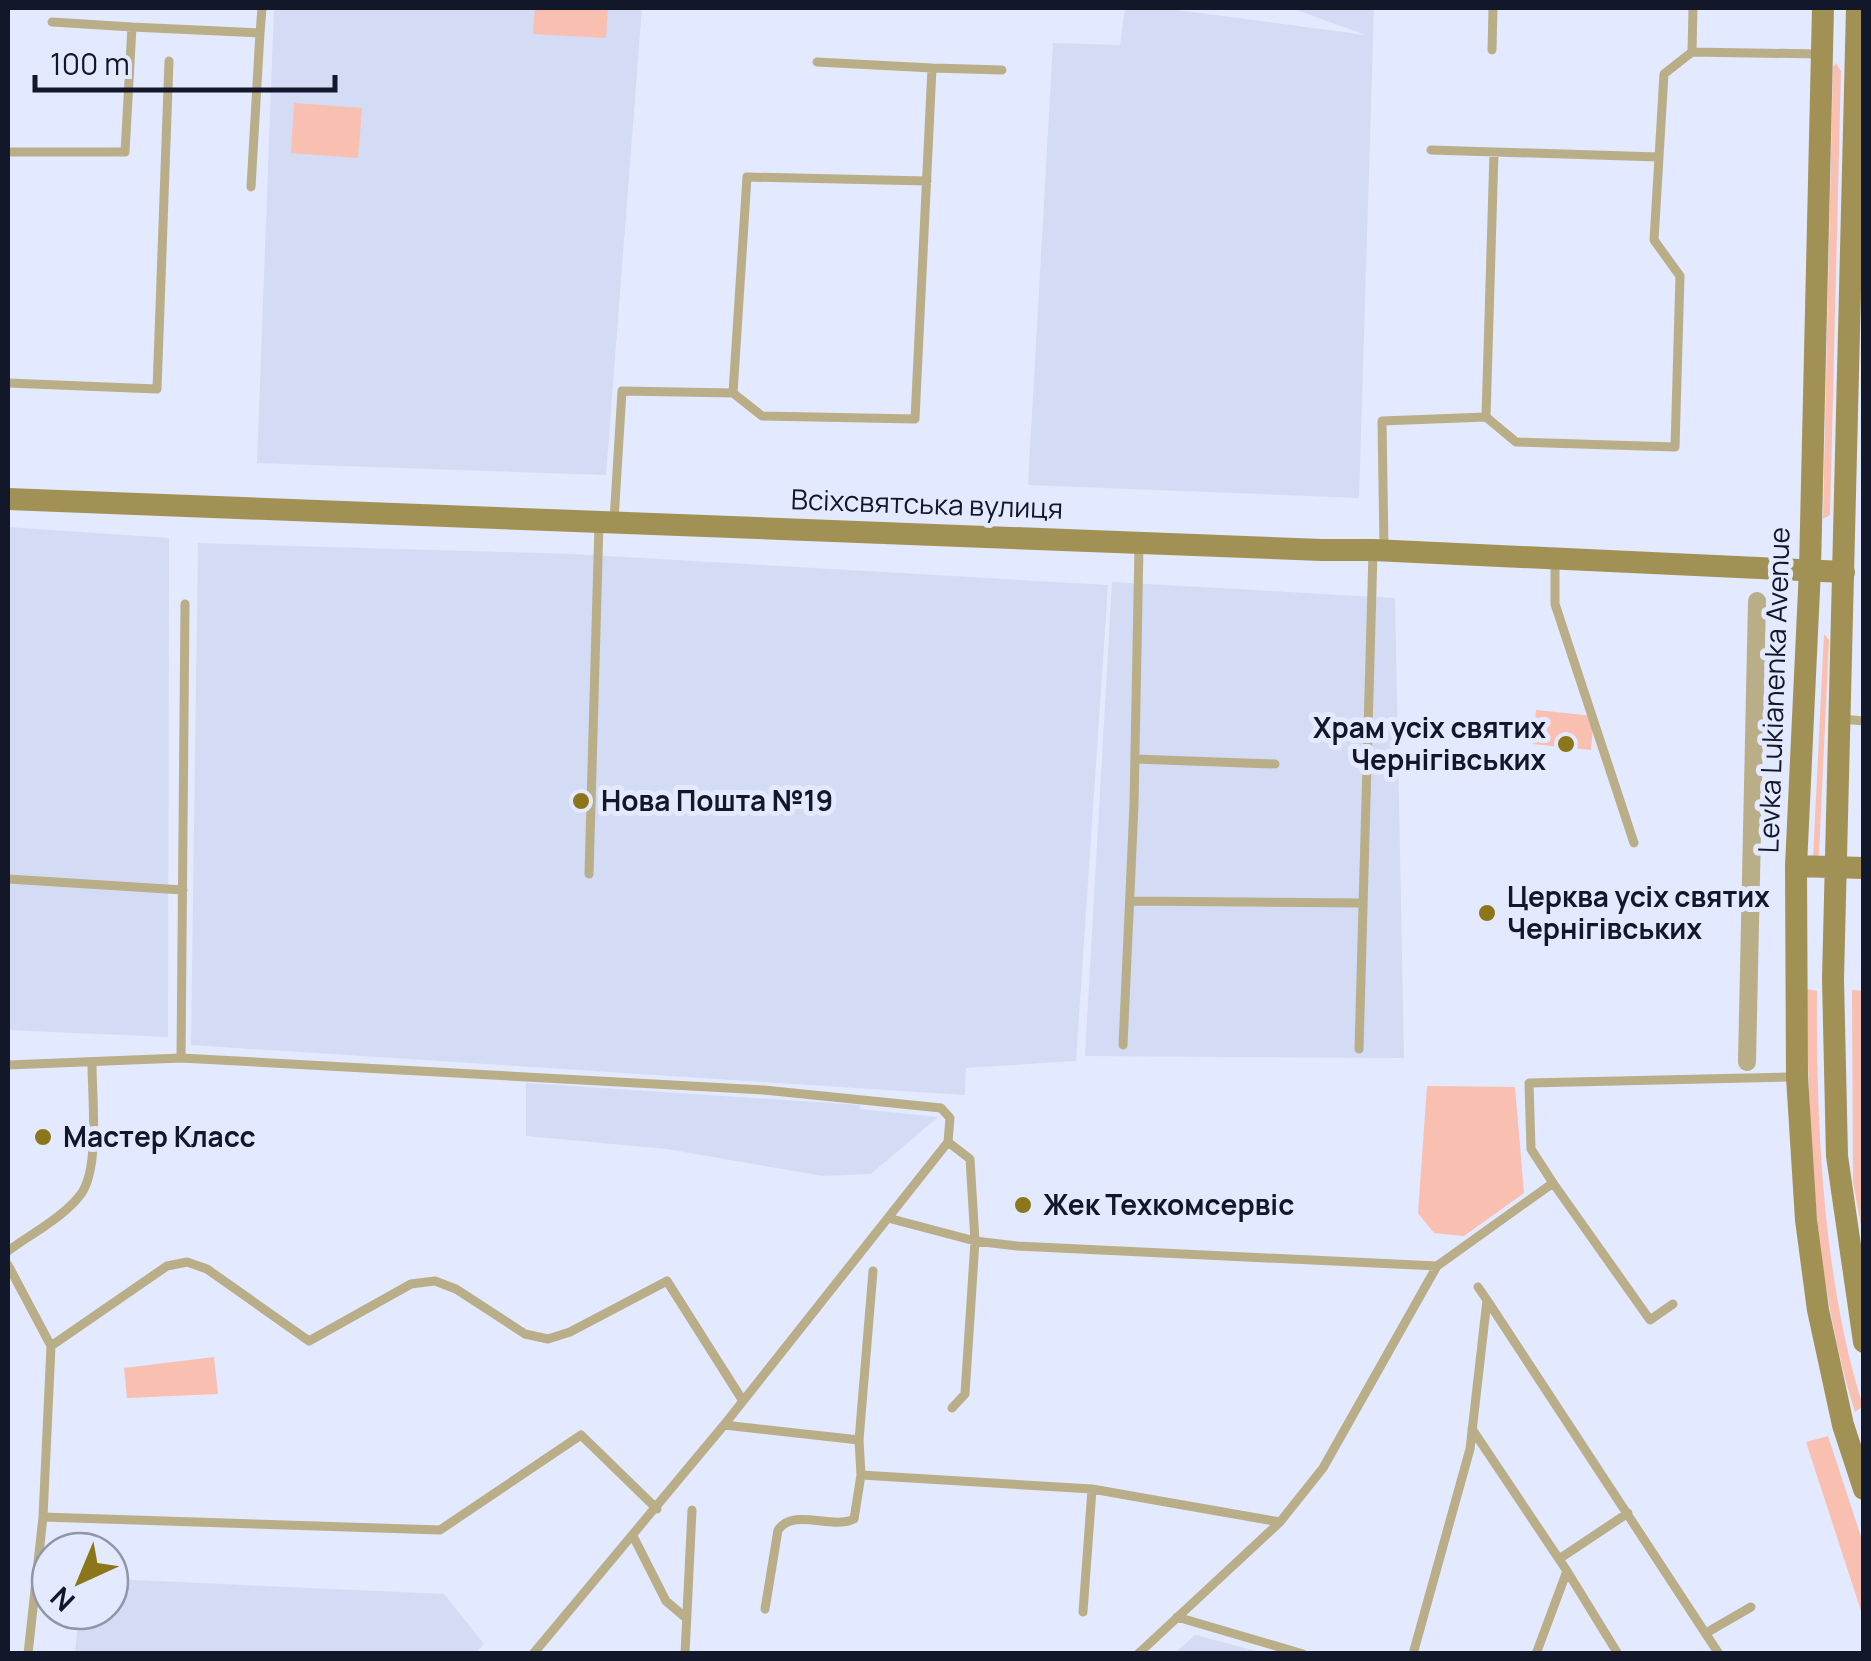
<svg xmlns="http://www.w3.org/2000/svg" width="1871" height="1661" viewBox="0 0 1871 1661" font-family="Manrope,sans-serif">
<style>
.built{fill:#d4dbf4}
.green{fill:#f9bfb0}
.lines{fill:none;stroke-linecap:round;stroke-linejoin:round}
.lane{stroke:#b9ae87;stroke-width:9}
.street{stroke:#b9ae87;stroke-width:18}
.secondary{stroke:#a29154;stroke-width:22}
.poi-dot{fill:#8c761a;stroke:#e3e9ff;stroke-width:4}
.labels{text-anchor:middle;stroke-width:10;stroke-linejoin:round;paint-order:stroke}
.street-label{font-size:28px;fill:#13172a;stroke:#e3e9ff}
.poi-label{font-size:28px;font-weight:bold;fill:#13172a;stroke:#e3e9ff;text-anchor:start}
</style>
<rect width="100%" height="100%" fill="#e3e9ff"/>
<!-- built -->
<path class="built" d="M274 8H642L606 475 257 463Z
M1125 8H1162L1366 35 1291 8H1374L1359 498 1028 485 1053 43 1120 45Z
M8 527 169 538 168 1037 8 1030Z
M198 543 572 554 1108 585 1076 1061 966 1068 965 1095 191 1045Z
M1112 582 1395 598 1404 1058 1085 1056Z
M526 1083 860 1105V1109L938 1117 871 1174 823 1176 667 1149 526 1136Z
M110 1579 444 1594 484 1644 475 1654 75 1653 79 1611H110Z
M1195 1635 1264 1653H1175Z"/>
<!-- green -->
<path class="green" d="M535 8H608L606 38 533 34Z
M1836 63 1841 71 1830 515 1823 519 1833 67Z
M294 103 362 108 358 158 291 153Z
M1824 634 1829 640 1819 854 1817 858 1813 859Z
M1536 710 1594 716 1591 750 1533 744Z
M1807 989 1817 991C1816 1121 1823 1282 1863 1406L1855 1412C1813 1277 1808 1129 1807 989Z
M1852 990 1864 991 1863 1236 1853 1182Z
M1427 1086 1515 1087 1524 1193 1464 1236 1434 1233 1418 1213Z
M214 1357 218 1394 127 1398 124 1368Z
M1828 1436 1863 1543V1617L1806 1442Z"/>
<g class="lines">
<!-- lane -->
<path class="lane" d="M1693 8 1692 52 1819 54
M52 22 132 27
M260 33 262 8
M1492 50 1493 8
M817 62 932 68
M1431 150 1659 157 1664 74 1692 52
M8 152H125L132 27 260 33 251 187
M8 383 157 389 169 61
M733 393 747 177 927 181
M1486 417 1494 152
M614 520 622 391 733 393 762 416 915 419 932 68 1002 70
M1384 548 1382 421 1486 417 1516 442 1675 447 1680 276 1654 240 1659 157
M1555 560V604L1634 843
M185 604 181 1058 764 1090 941 1108 950 1118 948 1142 724 1425 533 1654
M1841 719 1864 721
M1135 759 1275 764
M589 874 599 524
M8 879 183 890
M1130 901 1363 903
M1123 1045 1134 805 1139 545
M1359 1049 1373 552
M8 1065 181 1058
M948 1142 970 1159 975 1241 965 1394 952 1408
M1553 1183 1650 1320 1673 1304
M888 1218 975 1241 1017 1246 1437 1266 1553 1183 1531 1149 1529 1083 1794 1077
M8 1251C31 1234 64 1217 81 1194 100 1168 92 1097 92 1064
M8 1265 51 1346 167 1266 187 1262 207 1269 309 1341 411 1284 435 1281 456 1289 525 1334 548 1339 570 1332 667 1281 743 1401
M873 1271 859 1440 861 1475 1092 1489 1280 1522
M1487 1300 1719 1654
M724 1425 859 1440
M1472 1429 1567 1571
M43 1517 440 1530 581 1435 657 1509
M633 1536 666 1601 686 1618
M1559 1559 1628 1513
M765 1609 778 1530C794 1507 831 1530 854 1519L861 1475
M1083 1612 1092 1489
M1177 1617 1303 1654
M1706 1633 1751 1607
M28 1654 43 1517 51 1346
M685 1654 692 1510
M1138 1654 1280 1522 1323 1468 1437 1266
M1413 1654 1470 1449 1487 1300 1478 1287
M1536 1654 1567 1571 1618 1654"/>
<!-- street -->
<path class="street" d="M1747 1062 1757 601"/>
<!-- secondary -->
<path class="secondary" d="M1823 8 1810 569 1796 866 1797 1077 1806 1220 1818 1310 1843 1425 1864 1489
M1857 8 1833 979 1837 1156 1864 1342
M8 499 1322 550H1373L1844 572
M1796 866 1864 868"/>
</g>
<!-- markers -->
<g class="poi-dot">
<circle cx="1566" cy="744" r="10"/>
<circle cx="581" cy="801" r="10"/>
<circle cx="1487" cy="913" r="10"/>
<circle cx="43" cy="1137" r="10"/>
<circle cx="1023" cy="1205" r="10"/>
</g>
<g class="labels">
<!-- street labels -->
<g class="street-label">
<text transform="translate(927 504) rotate(2)" y="10">Всіхсвятська вулиця</text>
<text transform="translate(1774 690) rotate(-88)" y="10">Levka Lukianenka Avenue</text>
</g>
<!-- poi labels -->
<g class="poi-label">
<text x="1546" y="738" text-anchor="end">Храм усіх святих<tspan x="1546" dy="32">Чернігівських</tspan></text>
<text x="601" y="811">Нова Пошта №19</text>
<text x="1507" y="907">Церква усіх святих<tspan x="1507" dy="32">Чернігівських</tspan></text>
<text x="63" y="1147">Мастер Класс</text>
<text x="1043" y="1215">Жек Техкомсервіс</text>
</g>
</g>
<!-- border -->
<rect width="1871" height="1661" fill="none" stroke="#13172a" stroke-width="20"/>
<!-- north arrow -->
<g transform="translate(80 1581) rotate(224)"><circle r="48" fill="#e3e9ff" stroke="#9095aa" stroke-width="2.5"/>
<path d="M0-8L18 38L0 25L-18 38Z" fill="#8c761a"/>
<text y="-15" font-size="28" font-weight="bold" text-anchor="middle" fill="#13172a">N</text>
</g>
<!-- scale -->
<path d="M35 75v15h300v-15" fill="none" stroke="#13172a" stroke-width="5"/>
<text x="50" y="75" font-size="30" fill="#13172a" stroke="#e3e9ff" stroke-width="8" paint-order="stroke">100 m</text>
</svg>
